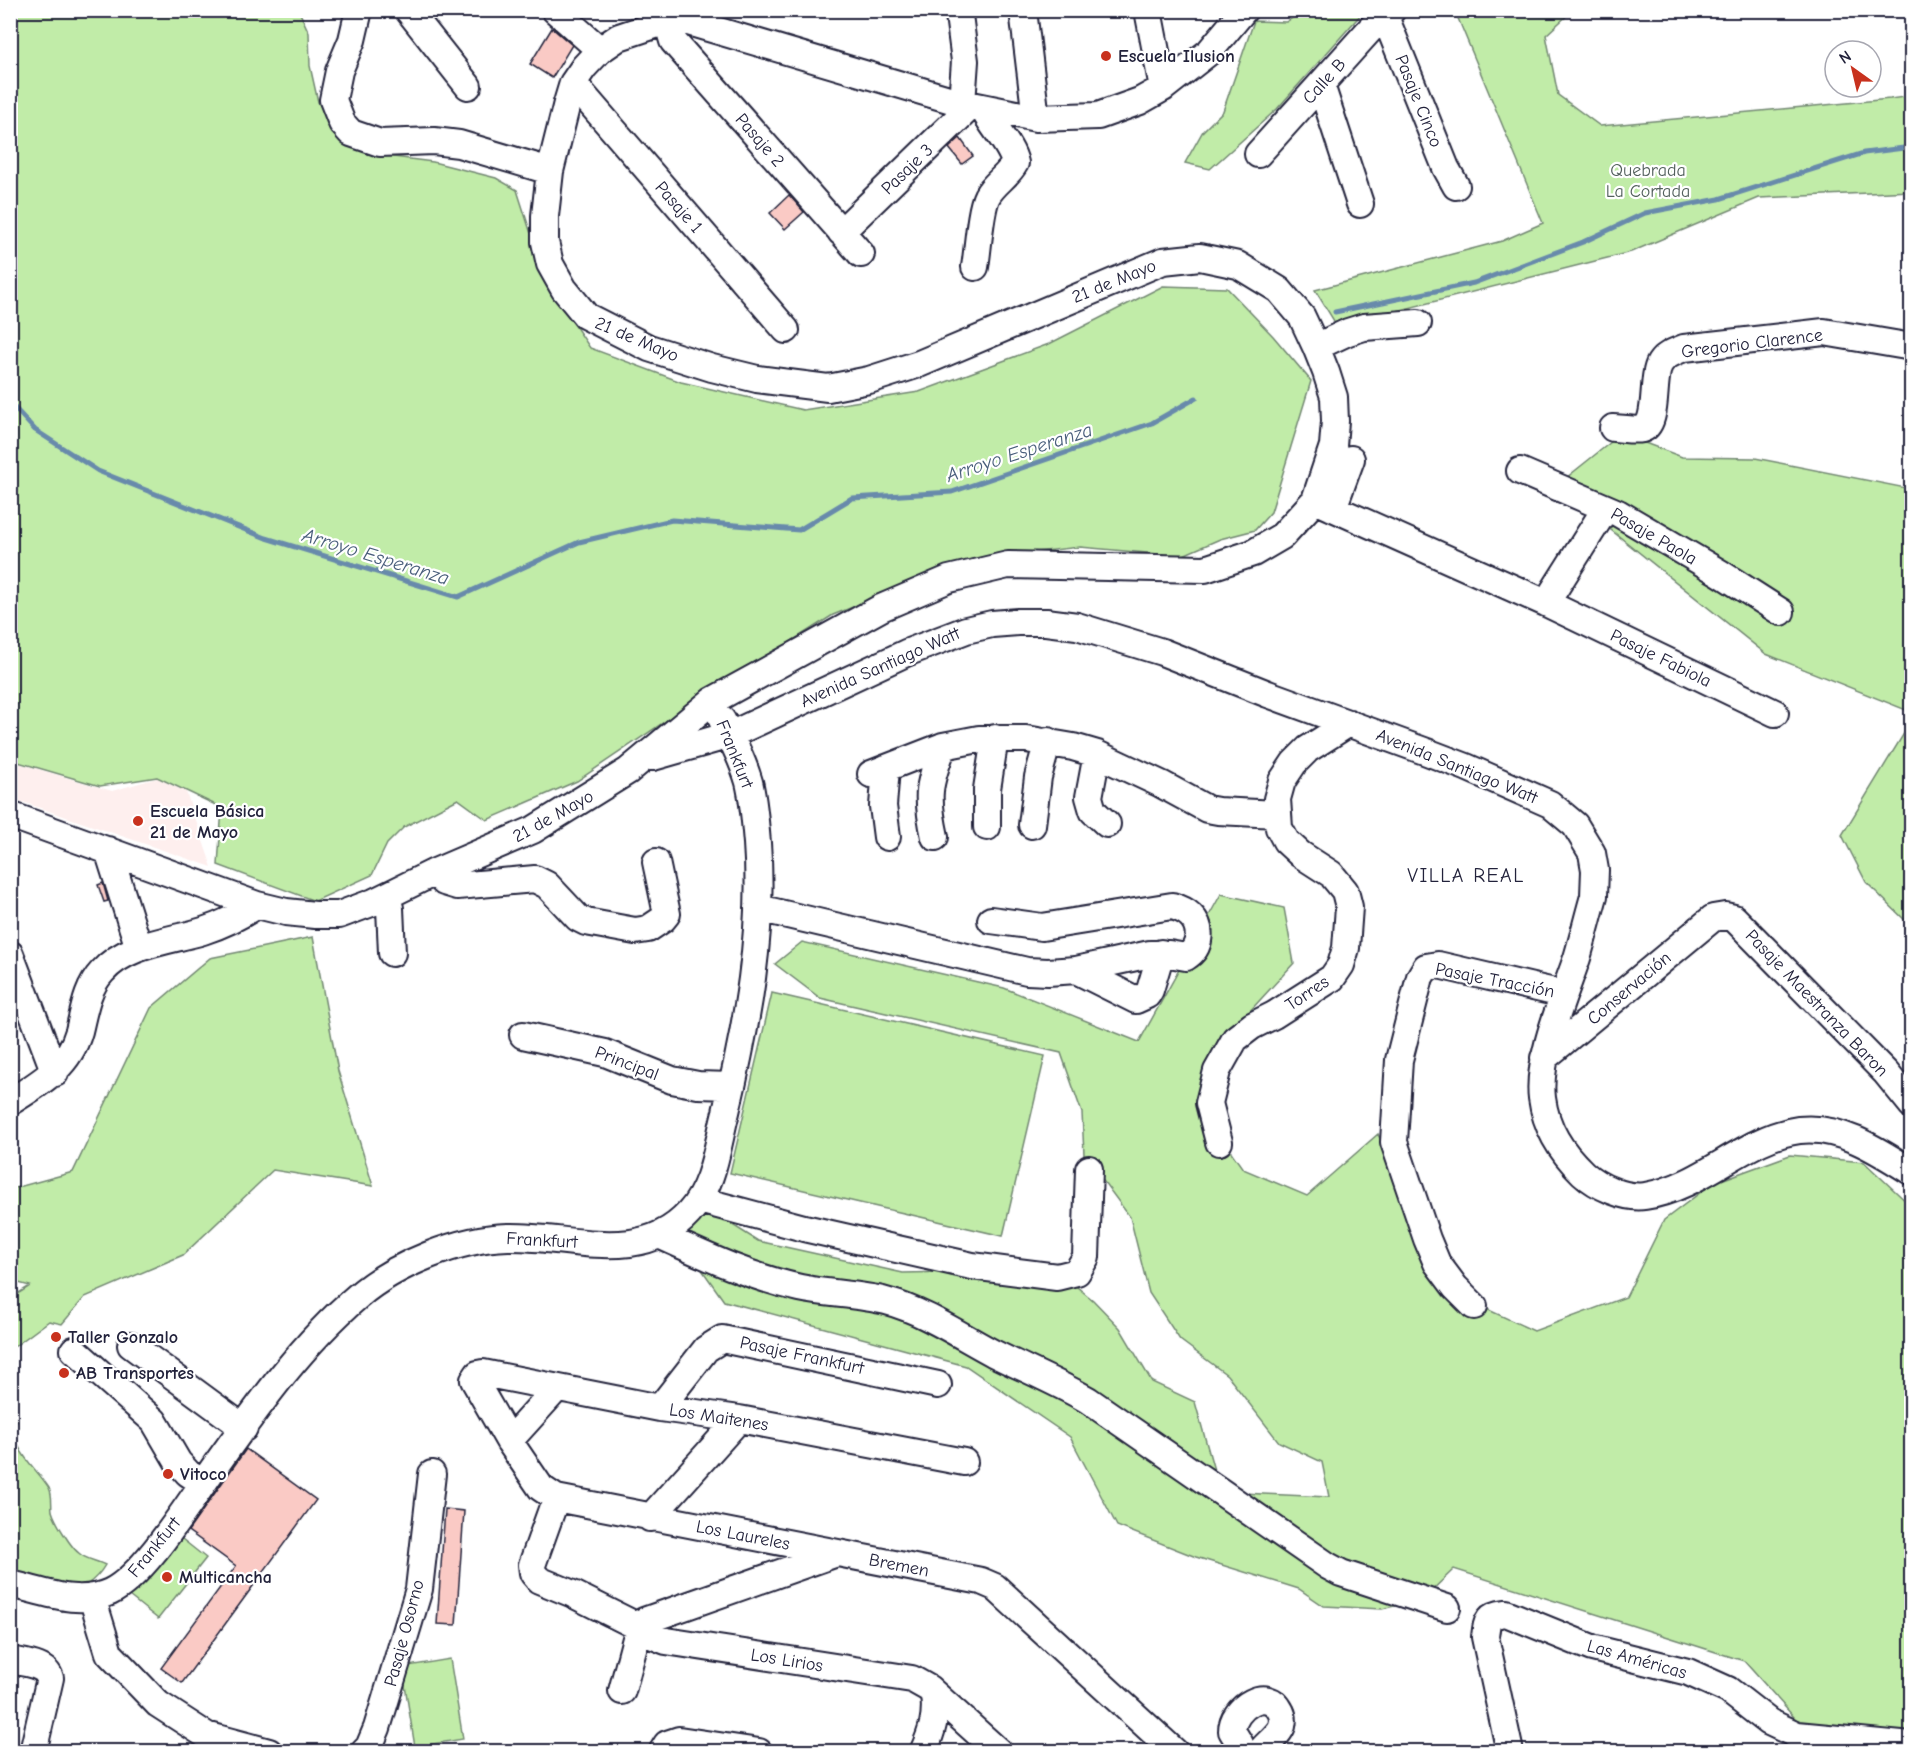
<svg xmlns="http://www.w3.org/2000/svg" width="1922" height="1762" viewBox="0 0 1922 1762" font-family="'Comic Neue',sans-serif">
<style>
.built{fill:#feefee}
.green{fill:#c1eca8;stroke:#728772;stroke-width:1.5}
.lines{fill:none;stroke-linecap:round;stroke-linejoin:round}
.stream{stroke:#678aab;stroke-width:5}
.building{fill:#facac5;stroke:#22223b;stroke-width:1.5}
.minor-casing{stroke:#22223b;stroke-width:30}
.minor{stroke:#fff;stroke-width:26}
.poi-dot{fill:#c8321e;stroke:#fff;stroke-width:2}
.labels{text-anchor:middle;stroke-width:4.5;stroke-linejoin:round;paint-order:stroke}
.poi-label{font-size:18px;font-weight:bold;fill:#22223b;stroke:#fff;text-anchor:start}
.street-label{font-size:18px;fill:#22223b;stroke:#fff}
.park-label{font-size:18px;fill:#525f5c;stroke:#fff}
.water-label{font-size:20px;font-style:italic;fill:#4a5f7c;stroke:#fff}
.neighbourhood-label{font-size:20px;letter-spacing:1.5px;fill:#22223b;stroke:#fff}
</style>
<rect width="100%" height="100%" fill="#fff"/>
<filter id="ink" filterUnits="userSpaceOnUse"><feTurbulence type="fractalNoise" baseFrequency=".0167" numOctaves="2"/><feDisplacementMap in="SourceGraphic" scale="12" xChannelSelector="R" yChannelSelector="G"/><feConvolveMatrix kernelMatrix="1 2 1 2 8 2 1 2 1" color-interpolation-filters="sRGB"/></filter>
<g filter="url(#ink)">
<!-- built -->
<path class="built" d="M11 761 112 791 157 778 186 792 212 867 11 798Z"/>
<!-- green -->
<path class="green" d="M10 11H299L309 33 310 66 318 102 338 136 378 155 433 162 496 178 517 190 547 284 590 348 681 382 803 410 919 392 1049 344 1163 286 1227 288 1273 336 1311 381 1271 512 1255 530 1220 539 1181 556 1080 547 972 559 833 615 685 708 577 781 487 820 458 799 404 827 387 844 372 875 315 901 218 865 222 808 157 777 100 786 11 760Z
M1303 11H1364L1277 109 1210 169 1185 163 1203 131 1223 111 1254 21 1286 22Z
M1455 11H1572L1546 35 1558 95 1600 126 1890 99 1911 96V191L1759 198 1631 252 1337 326 1315 290 1502 241 1543 223Z
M1621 434 1682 457 1755 458 1911 489V712L1766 654 1556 486Z
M1911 722 1912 926H1911L1866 882 1842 835Z
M1221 894 1284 908 1294 963 1226 1037 1211 1123 1243 1169 1307 1196 1378 1134 1430 1261 1478 1305 1534 1331 1626 1297 1664 1220 1713 1183 1790 1155 1864 1162 1911 1206V1736L1802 1726 1744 1661 1454 1569 1423 1599 1382 1609 1324 1606 1299 1589 1196 1557 1117 1526 1070 1437 966 1366 724 1301 674 1230 704 1207 758 1241 903 1273 1056 1270 1093 1300 1120 1328 1152 1382 1195 1402 1220 1492 1329 1497 1322 1462 1279 1442 1227 1375 1180 1340 1149 1293 1130 1217 1084 1155 1082 1113 1061 1053 820 998 775 964 802 942 1004 988 1139 1042Z
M313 937 338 1071 373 1186 273 1170 183 1255 85 1297 62 1324 49 1321 11 1349V1298L30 1286 11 1281V1189L73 1172 151 1008 210 958Z
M772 993 1045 1056 1003 1236 730 1173Z
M10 1416 17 1420C7 1447 36 1467 49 1488 53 1495 51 1504 52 1511 55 1521 71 1548 80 1554 85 1559 98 1561 105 1565 97 1579 79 1594 62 1592 45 1591 27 1583 11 1578Z
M177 1535 206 1558 158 1619 129 1596Z
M450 1659 463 1739 415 1747 402 1667Z"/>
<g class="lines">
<!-- stream -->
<path class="stream" d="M1335 312 1474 283 1583 242 1645 213 1719 199 1864 153 1912 147
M10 403 35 430 98 471 266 538 458 597 579 542 672 520 799 530 852 498 952 492 1152 423 1196 398"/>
</g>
<!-- building -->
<path class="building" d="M552 28 572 45 552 78 530 64Z
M960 138 973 156 962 164 949 148Z
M789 195 804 212 785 229 770 213Z
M103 883 108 901 104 902 98 885Z
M246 1449 316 1500 182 1683 161 1668 236 1566 188 1531Z
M445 1509 464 1511 456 1625 437 1624Z"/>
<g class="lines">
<!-- minor casing -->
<g class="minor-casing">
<path id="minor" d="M359 10 352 40 339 71 333 100 342 123 351 133 380 143 434 141 459 144 550 171
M408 10 468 86
M555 10 600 50
M1023 10 1036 118
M1148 10 1163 88
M1384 14 1446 168 1456 186
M959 15 965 61 962 103
M667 21 673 41 861 254
M573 83 786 330
M1321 85 1360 204
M1258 154 1384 14 1392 10
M841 232 972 105
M975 267C978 250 980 210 987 196 994 183 1008 176 1015 163 1011 144 992 128 983 108
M1316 347 1348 332 1364 327 1418 323
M1613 428C1621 428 1633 431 1642 429 1659 425 1651 378 1660 363 1666 354 1675 352 1684 348L1824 332 1912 347
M1520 471 1618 513 1720 573 1781 612
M1315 500 1546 603 1775 713
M1333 508 1351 459
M1546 603 1606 508
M1097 754 1089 797 1093 811 1107 824
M653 757 730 735 906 653 966 630 992 624 1018 622H1046L1077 626 1162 652 1268 694 1427 752 1466 767 1550 804 1575 825 1592 853 1595 870 1594 896C1588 917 1583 938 1577 958 1564 996 1537 1058 1542 1098 1546 1129 1561 1152 1583 1173 1597 1186 1625 1199 1645 1196 1703 1187 1745 1137 1799 1130 1840 1125 1879 1151 1912 1172
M886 768 883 806 887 837
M871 774 943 746 979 739H1026L1073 747 1097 754 1161 784 1207 809 1218 811 1277 814
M10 815 257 905 286 912 315 915H339L374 902 435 872 533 830 628 771 712 701 881 608 949 579 1008 565 1205 569 1253 553 1282 536 1315 500 1333 446 1335 421 1334 397 1326 372 1316 347 1302 317 1279 290 1238 265 1200 257 1163 261 919 364 869 380 828 388 757 379 712 368 649 348 586 316 564 289 550 264 545 242V216L550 171 567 103 573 83 584 67 600 50 619 37 667 21H685L962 103 1036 118 1098 116 1140 101 1163 88 1209 52 1244 10
M1032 825 1038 777 1048 741
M987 827V789L995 738
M935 837C926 796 928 785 943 746
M108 850 139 948
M435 872 444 882 457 886 535 879 547 885 578 918 586 922 635 931 648 929 663 919 667 914 656 862
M390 908 392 953
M758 908 1027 971 1048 972 1076 970 1150 954H1169L1186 957C1201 948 1203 927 1190 915 1185 910 1179 908 1172 906L1042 927 991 920
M10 954 55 1073
M1076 970 1136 1000 1147 995 1150 990 1161 953
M523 1035 605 1053 672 1080 698 1085 732 1086
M1544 1058 1713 918 1725 916 1734 918 1886 1073 1912 1105
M10 1102C40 1083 69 1067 79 1031 84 1011 87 988 102 972 126 944 170 941 203 931 222 925 240 916 257 905
M1219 1142 1209 1103 1217 1071 1235 1039 1252 1026 1274 1015 1332 978 1341 965 1346 948 1349 907 1345 891 1331 874 1300 854 1286 841 1279 828 1277 799 1282 781 1294 763 1308 749 1349 723
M699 1200 804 1228 972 1266 1057 1277 1077 1272 1086 1257 1089 1169
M659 1235C705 1256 750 1277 800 1288 828 1294 858 1294 886 1301 924 1311 959 1335 993 1353 1025 1369 1057 1382 1088 1400L1328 1566 1341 1573 1447 1608
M1474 1306 1455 1287 1437 1263 1427 1239 1394 1142 1399 1060 1420 977 1426 967 1438 965 1563 994
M131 1345 244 1428
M74 1350 154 1421 178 1462 188 1473 203 1483
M660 1408 706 1349 722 1339 938 1385
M509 1441 557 1388
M964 1462 739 1419 660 1408 483 1373 478 1374 474 1380 509 1441 541 1488 556 1498 981 1581 995 1587 1175 1752
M556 1498 532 1565 533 1573 539 1580 573 1594 639 1627 648 1634 666 1641 912 1679 928 1688 999 1752
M650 1518 739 1419
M10 1584C43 1591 77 1607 110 1592 146 1575 193 1496 218 1462 260 1403 303 1343 358 1296 394 1265 460 1238 508 1237 569 1235 641 1266 689 1213 714 1186 717 1146 726 1112 747 1024 764 933 757 843 755 822 754 802 749 782 743 761 732 739 722 720
M92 1597 109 1653 158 1704 206 1735 269 1752
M10 1660C23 1663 46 1664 50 1678L33 1752
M622 1691 639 1627 644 1621 834 1554
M1240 1744 1232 1731C1232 1708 1268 1684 1281 1712 1283 1716 1283 1722 1282 1726 1279 1735 1266 1744 1260 1752
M364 1752 369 1747 377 1728 419 1589 432 1474
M662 1752 667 1744 679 1740 759 1752
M923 1752C932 1732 937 1716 934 1695
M1510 1752 1485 1637C1487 1621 1487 1615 1506 1613L1592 1648 1688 1672 1728 1690 1769 1722 1797 1735 1912 1746"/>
</g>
<!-- minor -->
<use href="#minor" class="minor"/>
</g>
</g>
<!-- markers -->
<g class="poi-dot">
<circle cx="1106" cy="56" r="6"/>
<circle cx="138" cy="821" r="6"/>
<circle cx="56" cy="1337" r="6"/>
<circle cx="64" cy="1373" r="6"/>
<circle cx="168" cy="1474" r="6"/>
<circle cx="167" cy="1577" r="6"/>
</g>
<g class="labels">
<!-- poi labels -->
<g class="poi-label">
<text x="1118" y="62">Escuela Ilusion</text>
<text x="150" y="817">Escuela Básica<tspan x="150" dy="21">21 de Mayo</tspan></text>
<text x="68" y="1343">Taller Gonzalo</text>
<text x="76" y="1379">AB Transportes</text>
<text x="180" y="1480">Vitoco</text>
<text x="179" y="1583">Multicancha</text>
</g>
<!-- street labels -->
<g class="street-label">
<text transform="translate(1324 81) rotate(-48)" y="6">Calle B</text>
<text transform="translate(1419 101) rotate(68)" y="6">Pasaje Cinco</text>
<text transform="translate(760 140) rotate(49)" y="6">Pasaje 2</text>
<text transform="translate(907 169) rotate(-44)" y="6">Pasaje 3</text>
<text transform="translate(679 207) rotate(49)" y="6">Pasaje 1</text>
<text transform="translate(1114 281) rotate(-22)" y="6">21 de Mayo</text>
<text transform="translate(637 339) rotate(23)" y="6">21 de Mayo</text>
<text transform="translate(1752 343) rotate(-7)" y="6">Gregorio Clarence</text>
<text transform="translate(1654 536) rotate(30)" y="6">Pasaje Paola</text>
<text transform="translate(1661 658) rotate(26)" y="6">Pasaje Fabiola</text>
<text transform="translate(880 667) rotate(-24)" y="6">Avenida Santiago Watt</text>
<text transform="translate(735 754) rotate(68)" y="6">Frankfurt</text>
<text transform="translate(1457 766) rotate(22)" y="6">Avenida Santiago Watt</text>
<text transform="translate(553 816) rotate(-29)" y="6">21 de Mayo</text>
<text transform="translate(1495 980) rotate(11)" y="6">Pasaje Tracción</text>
<text transform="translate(1629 988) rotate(-40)" y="6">Conservación</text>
<text transform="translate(1307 993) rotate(-34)" y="6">Torres</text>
<text transform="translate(1817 1003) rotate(46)" y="6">Pasaje Maestranza Baron</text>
<text transform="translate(627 1063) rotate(21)" y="6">Principal</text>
<text transform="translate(542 1240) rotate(3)" y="6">Frankfurt</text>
<text transform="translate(802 1355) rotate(12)" y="6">Pasaje Frankfurt</text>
<text transform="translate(719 1417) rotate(9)" y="6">Los Maitenes</text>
<text transform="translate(743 1535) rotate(11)" y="6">Los Laureles</text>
<text transform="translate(154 1547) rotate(-51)" y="6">Frankfurt</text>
<text transform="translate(899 1565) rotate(11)" y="6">Bremen</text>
<text transform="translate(404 1633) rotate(-75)" y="6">Pasaje Osorno</text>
<text transform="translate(1637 1659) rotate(16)" y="6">Las Américas</text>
<text transform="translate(787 1660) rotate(9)" y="6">Los Lirios</text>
</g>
<!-- park labels -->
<g class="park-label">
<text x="1648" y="176">Quebrada<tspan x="1648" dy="21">La Cortada</tspan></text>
</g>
<!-- water labels -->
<g class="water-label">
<text transform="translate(1019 452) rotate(-18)" y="7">Arroyo Esperanza</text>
<text transform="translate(376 556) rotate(17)" y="7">Arroyo Esperanza</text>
</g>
<!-- neighbourhood labels -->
<g class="neighbourhood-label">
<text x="1466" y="882">VILLA REAL</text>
</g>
</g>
<!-- margin -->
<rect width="1922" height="1762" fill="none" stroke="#fff" stroke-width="36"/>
<rect x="18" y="18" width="1886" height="1726" fill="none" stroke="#22223b" stroke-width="2" filter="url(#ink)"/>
<!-- north arrow -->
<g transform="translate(1853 69) rotate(326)"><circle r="28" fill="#ffffff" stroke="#a7a7b1" stroke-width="1.5"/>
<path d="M0-4.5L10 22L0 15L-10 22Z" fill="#c8321e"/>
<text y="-9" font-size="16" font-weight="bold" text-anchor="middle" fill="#22223b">N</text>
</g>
</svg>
